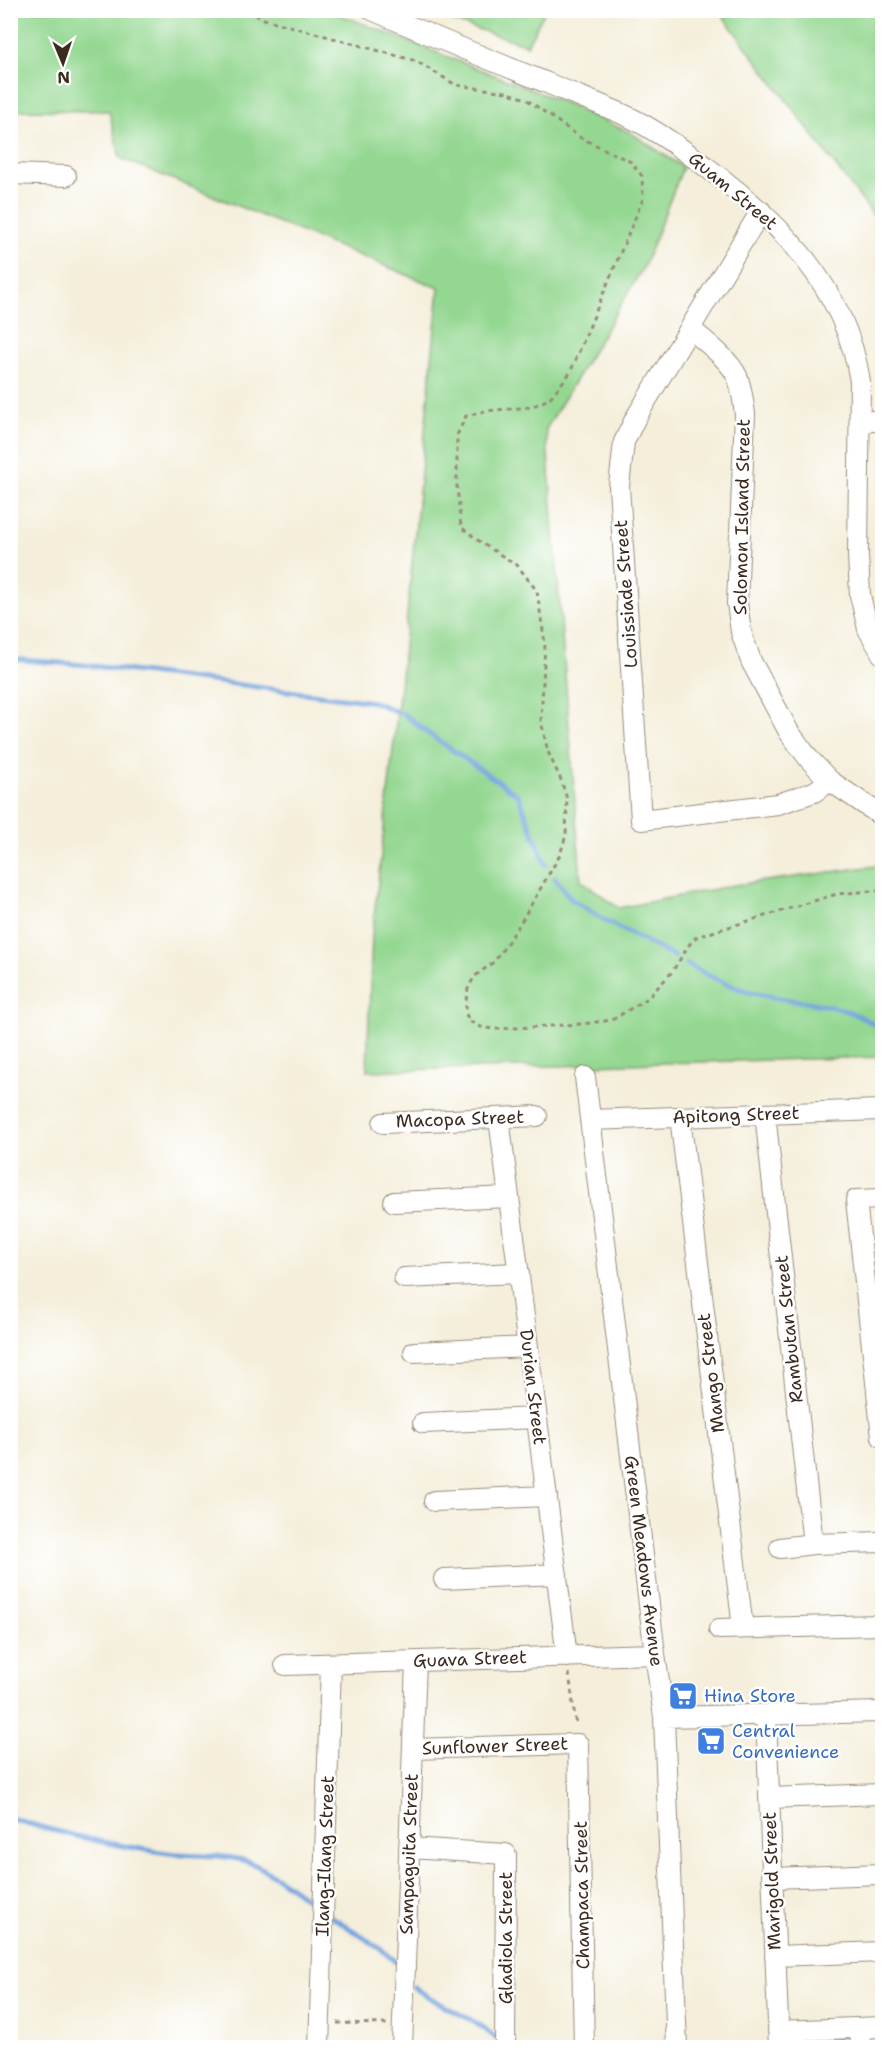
<svg xmlns="http://www.w3.org/2000/svg" width="893" height="2058" viewBox="0 0 893 2058" font-family="'Shantell Sans',sans-serif">
<style>
.green{fill:#93d790;stroke:#678057;stroke-width:1.5}
.lines{fill:none;stroke-linecap:round;stroke-linejoin:round}
.stream{stroke:#72a3dd;stroke-width:5}
.minor-casing{stroke:#988c7c;stroke-width:22}
.path{stroke:#988c7c;stroke-width:3;stroke-dasharray:4.5 4.5;stroke-linecap:butt}
.minor{stroke:#fff;stroke-width:20}
.labels{text-anchor:middle;stroke-width:5;stroke-linejoin:round;paint-order:stroke}
.street-label{font-size:18px;fill:#3b2a1e;stroke:#fff}
.shop-label{font-size:18px;fill:#366cbe;stroke:#fff;text-anchor:start}
</style>
<rect width="100%" height="100%" fill="#fff"/>
<filter id="ink" filterUnits="userSpaceOnUse"><feTurbulence type="fractalNoise" baseFrequency=".0167" numOctaves="2"/><feDisplacementMap in="SourceGraphic" scale="12" xChannelSelector="R" yChannelSelector="G"/><feConvolveMatrix kernelMatrix="1 2 1 2 8 2 1 2 1" color-interpolation-filters="sRGB"/></filter>
<filter id="wash" filterUnits="userSpaceOnUse"><feTurbulence type="fractalNoise" baseFrequency=".008" numOctaves="4" result="noise"/><feDisplacementMap in="SourceGraphic" scale="24" xChannelSelector="R" yChannelSelector="G"/><feGaussianBlur stdDeviation="1.35" result="paint"/><feColorMatrix in="noise" values="0 0 0 0 0 0 0 0 0 0 0 0 0 0 0 0 0 1.4 0 .05"/><feComposite in="paint" operator="in"/></filter>
<g filter="url(#wash)">
<rect width="100%" height="100%" fill="#f4eeda"/>
<!-- green -->
<path class="green" d="M11 10 331 11 563 102 631 133 683 167 644 266 546 429 581 880 619 908 735 885 882 865V1057L367 1071 372 936 400 687 439 288 120 158 109 111 11 110Z
M421 11 545 10V11L527 45Z
M719 11H882V227Z"/>
<g class="lines">
<!-- stream -->
<path class="stream" d="M10 659 85 665 374 702 405 715 429 734 518 795 546 865
M555 878 571 899 604 920 675 957
M687 964C707 975 728 986 750 992 799 1005 840 998 882 1030
M10 1818C62 1834 115 1846 168 1853 191 1856 226 1854 246 1861 270 1870 292 1889 313 1903
M331 1916 381 1949 396 1962
M414 1987C441 2008 471 2015 497 2039"/>
</g>
</g>
<g filter="url(#ink)">
<g class="lines">
<!-- minor casing -->
<g class="minor-casing">
<path id="minor" d="M372 10C430 35 487 59 545 82 572 94 601 104 629 117 656 130 681 148 705 166 779 221 845 286 860 381L858 555 860 595 868 629 882 654
M10 174 66 176
M761 211 635 419 624 442 619 486 641 820 778 804 814 792 830 781
M690 328C705 342 728 358 737 376 742 388 743 401 745 414L737 603 741 632 751 661 789 732 809 759 830 781 882 816
M860 421H882
M585 1077 655 1654 664 1717 677 2048
M765 1114 813 1544
M680 1117 743 1628
M499 1118 567 1657
M590 1120 882 1110
M383 1123 537 1116
M882 1199 856 1200 882 1437
M394 1202 509 1197
M404 1278 519 1273
M414 1352 528 1347
M423 1423 537 1418
M434 1501 547 1496
M780 1548 813 1544 882 1542
M444 1579 557 1574
M719 1629 882 1625
M285 1665 655 1654
M766 1715 779 2048
M664 1717 882 1712
M413 1749 578 1744 584 2048
M769 1798 882 1794
M409 1848 506 1854 505 2048
M772 1878 882 1874
M775 1956 882 1952
M860 2028 861 2048
M778 2031 882 2027
M319 2048 331 1664
M402 2048 416 1661"/>
</g>
<!-- path -->
<path class="path" d="M247 10 264 19 416 61 456 85 506 92 526 99 581 138 631 162 642 176 643 199 570 373 549 399 531 407 485 411 466 416 457 435V486L461 527 483 544 517 565 537 591 545 644 541 721 548 752 561 780 567 799 566 835 560 855 521 922 495 961 474 977 468 989 466 1001V1014L469 1021 483 1028 497 1029 582 1024 612 1020 648 998 672 972 689 945 696 937 837 894 882 890
M569 1673 576 1726
M337 2023 387 2024"/>
<!-- minor -->
<use href="#minor" class="minor"/>
</g>
</g>
<!-- icons -->
<defs>
<g id="supermarket-square" transform="scale(1.5)"><rect x="-9" y="-9" width="18" height="18" rx="4" fill="#3f7fe0" stroke="#fff"/><path d="M-6-5.5h2.5l.6 2H6L4.5 2H-2.5L-4.4-4H-6ZM-1.5 3.2a1.3 1.3 0 1 0 .1 0ZM3 3.2a1.3 1.3 0 1 0 .1 0Z" fill="#fff"/></g>
</defs>
<g fill-rule="evenodd">
<use href="#supermarket-square" x="683" y="1696"/>
<use href="#supermarket-square" x="711" y="1741"/>
</g>
<g class="labels">
<!-- street labels -->
<g class="street-label">
<text transform="translate(733 191) rotate(40)" y="6">Guam Street</text>
<text transform="translate(742 517) rotate(-89)" y="6">Solomon Island Street</text>
<text transform="translate(626 594) rotate(-94)" y="6">Louissiade Street</text>
<text transform="translate(736 1115) rotate(-2)" y="6">Apitong Street</text>
<text transform="translate(460 1119) rotate(-2)" y="6">Macopa Street</text>
<text transform="translate(789 1329) rotate(-96)" y="6">Rambutan Street</text>
<text transform="translate(711 1373) rotate(-97)" y="6">Mango Street</text>
<text transform="translate(533 1387) rotate(83)" y="6">Durian Street</text>
<text transform="translate(644 1561) rotate(83)" y="6">Green Meadows Avenue</text>
<text transform="translate(470 1659) rotate(-2)" y="6">Guava Street</text>
<text transform="translate(495 1746) rotate(-2)" y="6">Sunflower Street</text>
<text transform="translate(409 1854) rotate(-88)" y="6">Sampaguita Street</text>
<text transform="translate(325 1856) rotate(-88)" y="6">Ilang-Ilang Street</text>
<text transform="translate(772 1881) rotate(-92)" y="6">Marigold Street</text>
<text transform="translate(582 1895) rotate(-91)" y="6">Champaca Street</text>
<text transform="translate(506 1938) rotate(-90)" y="6">Gladiola Street</text>
</g>
<!-- shop labels -->
<g class="shop-label">
<text x="704" y="1702">Hina Store</text>
<text x="732" y="1737">Central<tspan x="732" dy="21">Convenience</tspan></text>
</g>
</g>
<!-- margin -->
<rect width="893" height="2058" fill="none" stroke="#fff" stroke-width="36"/>
<!-- north arrow -->
<g transform="translate(63 63) rotate(178)" stroke="#ffffff" stroke-width="4.5" paint-order="stroke">
<path d="M0-4.5L10 22L0 15L-10 22Z" fill="#3b2a1e"/>
<text y="-9" font-size="16" font-weight="bold" text-anchor="middle" fill="#3b2a1e">N</text>
</g>
</svg>
